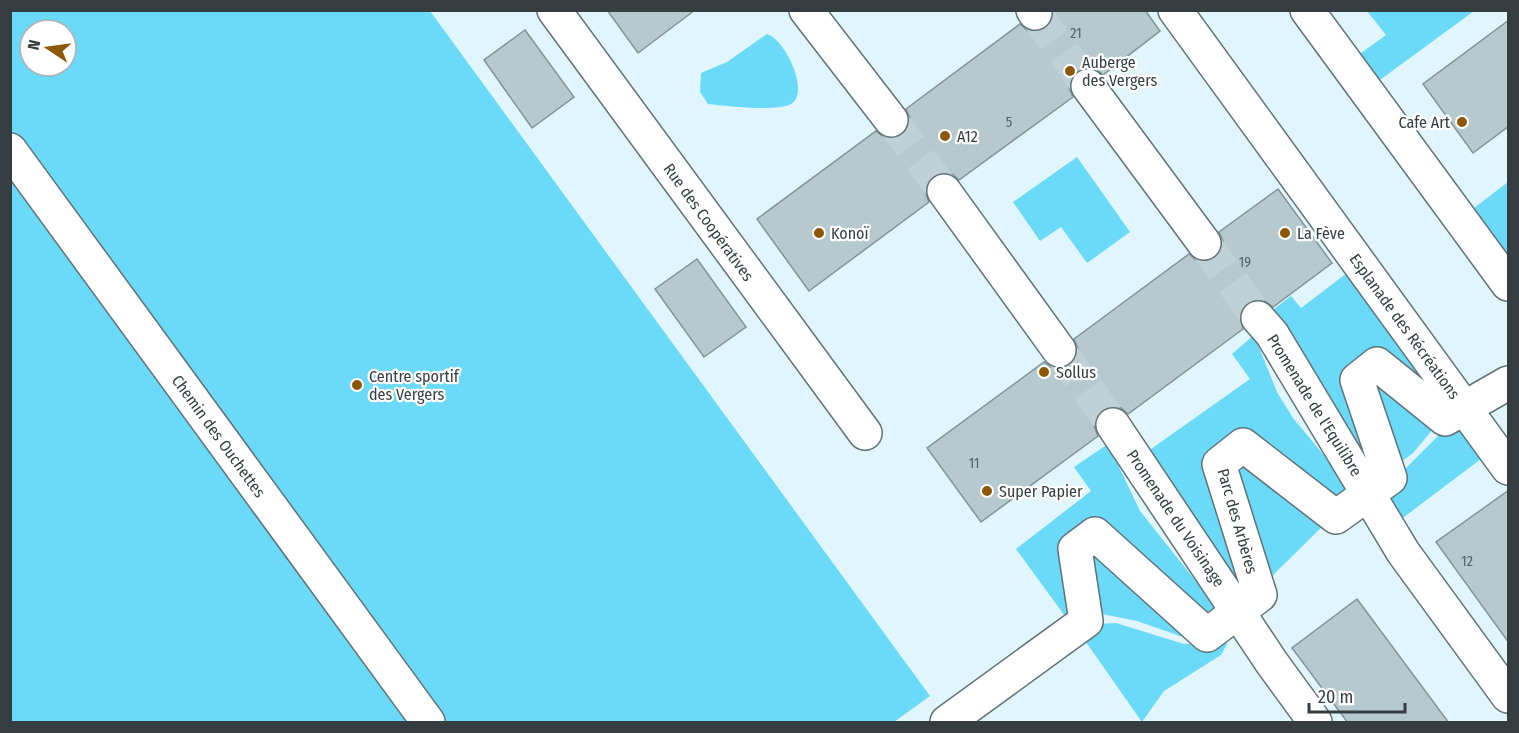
<svg xmlns="http://www.w3.org/2000/svg" width="1519" height="733" viewBox="0 0 1519 733" font-family="'Fira Sans Condensed',sans-serif">
<style>
.green{fill:#6bd9f8;fill-rule:evenodd}
.building{fill:#b5c9cf;stroke:#81949a;stroke-width:1.5}
.lines{fill:none;stroke-linecap:round;stroke-linejoin:round}
.minor-tunnel{stroke:#bfd1d6;stroke-width:33;stroke-dasharray:33 16;stroke-linecap:butt}
.minor-casing{stroke:#607277;stroke-width:36}
.minor{stroke:#fff;stroke-width:33}
.poi-dot{fill:#8c5707;stroke:#fff;stroke-width:2}
.labels{text-anchor:middle;stroke-width:4.5;stroke-linejoin:round;paint-order:stroke}
.number-label{font-size:14px;fill:#556064}
.poi-label{font-size:16px;fill:#353d40;stroke:#fff;text-anchor:start}
.street-label{font-size:16px;fill:#353d40;stroke:#fff}
</style>
<rect width="100%" height="100%" fill="#e1f6fc"/>
<!-- green -->
<path class="green" d="M10 11H430L930 696 894 722H11ZM30 30H66V66H30Z
M1367 11H1474L1373 85 1360 69 1361 53 1386 35Z
M767 34C784 38 811 92 791 104 776 112 726 106 708 104L700 92 701 73 727 62Z
M1077 157 1130 232 1087 263 1061 227 1040 241 1013 202Z
M1508 182V271L1470 218 1474 208Z
M1347 273 1376 314 1454 405 1381 354 1350 377 1371 482 1266 315 1291 296 1301 308Z
M1254 335 1277 392 1293 418 1356 494 1337 509 1246 436 1210 461 1252 592 1240 600 1144 454 1250 379 1232 354Z
M1379 373 1438 423 1413 453 1396 466 1367 383Z
M1464 419 1489 453 1396 523 1379 495 1443 431Z
M1108 444 1140 511 1222 614 1207 624 1097 525 1070 623 1016 549 1091 491 1074 467Z
M1245 454 1328 521 1264 584 1228 468Z
M1096 544 1196 638 1180 636 1137 621 1092 612 1084 553Z
M1116 623 1184 644 1204 643 1223 631 1227 644 1221 655 1164 691 1142 722 1081 635 1096 624Z"/>
<!-- building -->
<path class="building" d="M607 10H695L638 53Z
M1053 10H1145L1160 31 1103 75 1096 69 1086 67 1076 71 1071 79 1069 88 1073 97 959 180 952 174 943 172 933 176 927 184 925 192 929 202 809 291 757 219 876 131 884 137 893 139 902 135 908 127 910 118 906 109 1020 24 1027 30 1036 32 1046 28 1052 21Z
M1509 20V126L1473 153 1423 84Z
M525 30 574 97 532 128 484 60Z
M1278 189 1332 263 1273 307 1263 300H1254L1246 304 1240 313 1243 329 1128 414 1121 408 1112 406 1102 410 1096 417 1094 426 1098 436 981 522 927 448 1044 362 1051 367 1060 369 1070 365 1076 357 1078 349 1074 339 1189 254 1196 260 1206 262 1216 258 1221 250 1223 241 1219 232Z
M697 259 746 327 704 357 655 289Z
M1509 490V643L1436 542Z
M1357 599 1449 723H1348L1292 648Z"/>
<g class="lines">
<!-- minor-tunnel -->
<path class="minor-tunnel" d="M1035 13 1088 86
M891 120 944 191
M1204 243 1258 318
M1059 350 1113 425"/>
<!-- minor casing -->
<g class="minor-casing">
<path id="minor" d="M554 10 865 433
M806 10 891 120
M1033 10 1035 13
M1175 10 1508 468
M1307 10 1508 284
M1088 86 1204 243
M10 150 428 722
M944 191 1059 350
M1258 318 1272 334 1403 552 1508 696
M1113 425 1272 663 1315 722
M947 722 1086 621 1075 549 1095 534 1207 635 1260 595 1219 464 1243 445 1336 517 1390 478 1357 380 1377 364 1445 419 1508 383"/>
</g>
<!-- minor -->
<use href="#minor" class="minor"/>
</g>
<!-- markers -->
<g class="poi-dot">
<circle cx="1070" cy="71" r="6"/>
<circle cx="1462" cy="122" r="6"/>
<circle cx="945" cy="136" r="6"/>
<circle cx="819" cy="233" r="6"/>
<circle cx="1285" cy="233" r="6"/>
<circle cx="1044" cy="372" r="6"/>
<circle cx="357" cy="385" r="6"/>
<circle cx="987" cy="491" r="6"/>
</g>
<g class="labels">
<!-- number labels -->
<g class="number-label">
<text x="1076" y="38">21</text>
<text x="1009" y="127">5</text>
<text x="1245" y="267">19</text>
<text x="974" y="468">11</text>
<text x="1467" y="566">12</text>
</g>
<!-- poi labels -->
<g class="poi-label">
<text x="1082" y="68">Auberge<tspan x="1082" dy="18">des Vergers</tspan></text>
<text x="1450" y="128" text-anchor="end">Cafe Art</text>
<text x="957" y="142">A12</text>
<text x="831" y="239">Konoï</text>
<text x="1297" y="239">La Fève</text>
<text x="1056" y="378">Sollus</text>
<text x="369" y="382">Centre sportif<tspan x="369" dy="18">des Vergers</tspan></text>
<text x="999" y="497">Super Papier</text>
</g>
<!-- street labels -->
<g class="street-label">
<text transform="translate(709 222) rotate(54)" y="6">Rue des Coopératives</text>
<text transform="translate(1405 326) rotate(54)" y="6">Esplanade des Récréations</text>
<text transform="translate(1315 405) rotate(58)" y="6">Promenade de l'Equilibre</text>
<text transform="translate(219 436) rotate(54)" y="6">Chemin des Ouchettes</text>
<text transform="translate(1176 518) rotate(56)" y="6">Promenade du Voisinage</text>
<text transform="translate(1238 521) rotate(74)" y="6">Parc des Arbères</text>
</g>
</g>
<!-- border -->
<rect width="1519" height="733" fill="none" stroke="#353d40" stroke-width="24"/>
<!-- north arrow -->
<g transform="translate(48 48) rotate(283)"><circle r="28" fill="#ffffff" stroke="#aeb1b3" stroke-width="1.5"/>
<path d="M0-4.5L10 22L0 15L-10 22Z" fill="#8c5707"/>
<text y="-9" font-size="16" font-weight="bold" text-anchor="middle" fill="#353d40">N</text>
</g>
<!-- scale -->
<path d="M1309 703v9h96v-9" fill="none" stroke="#353d40" stroke-width="3"/>
<text x="1318" y="703" font-size="18" fill="#353d40" stroke="#ffffff" stroke-width="4.5" paint-order="stroke">20 m</text>
</svg>
